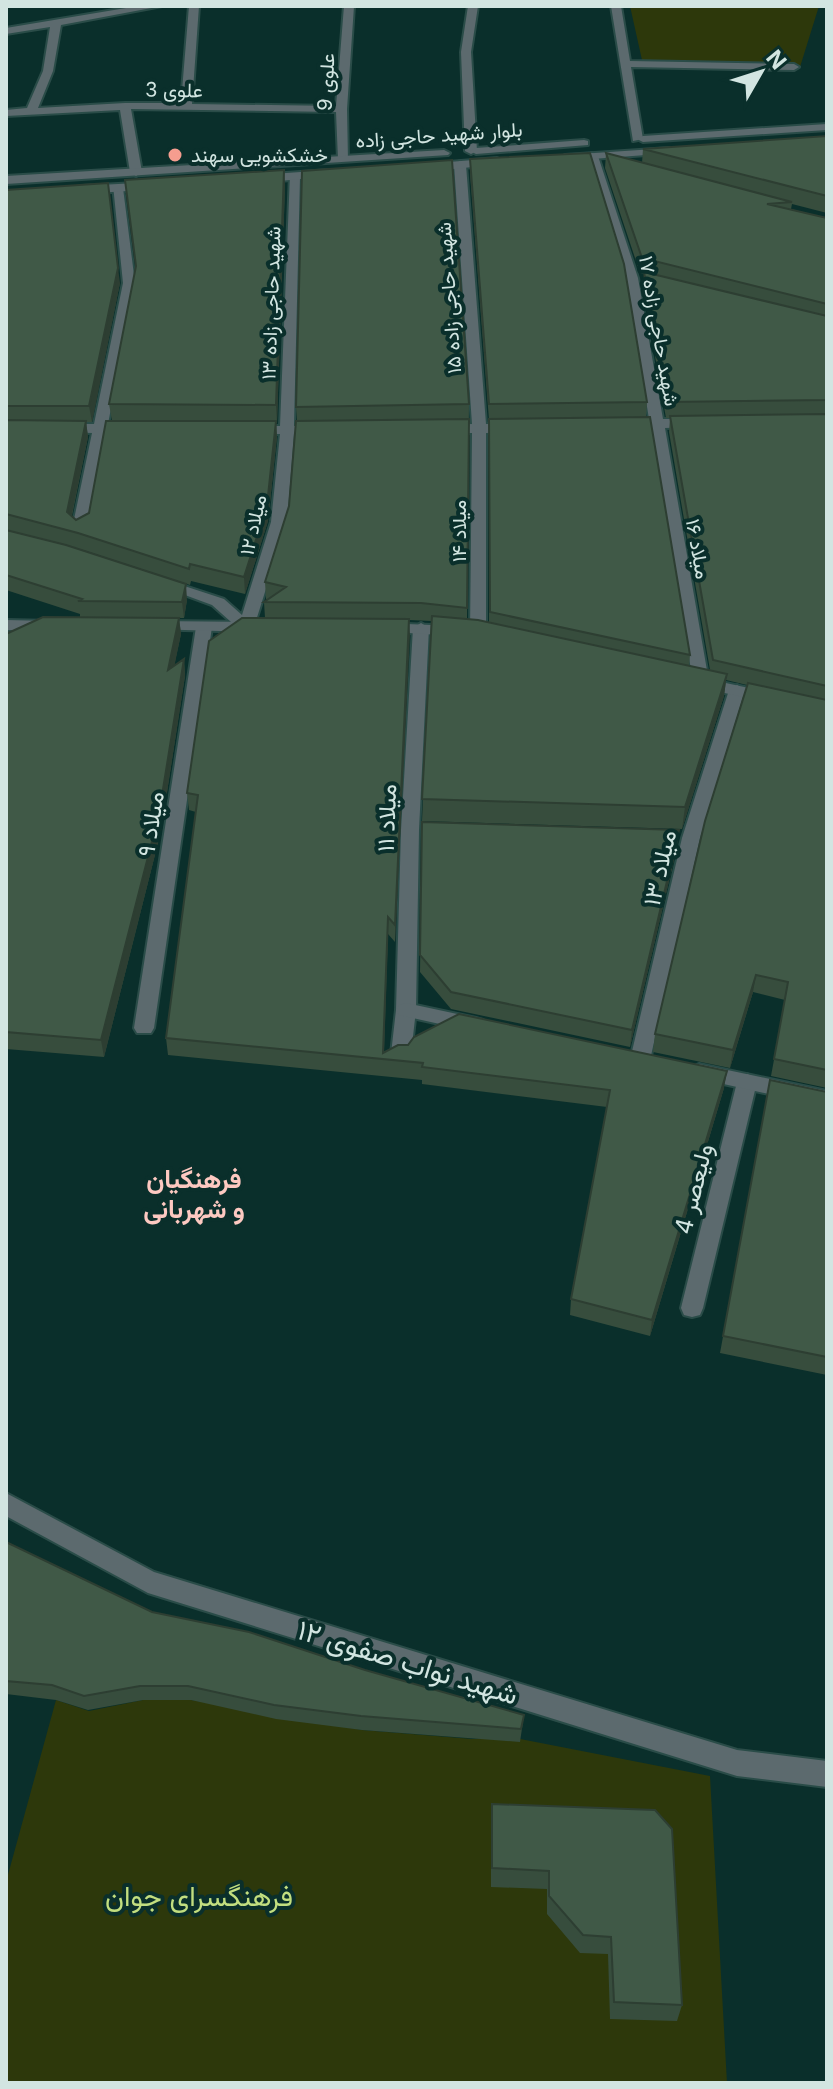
<svg xmlns="http://www.w3.org/2000/svg" width="833" height="2089" viewBox="0 0 833 2089" font-family="Inter,Vazirmatn,sans-serif">
<style>
.green{fill:#2d380b}
.lines{fill:none;stroke-linecap:round;stroke-linejoin:round}
.minor-casing{stroke:#2a4c48;stroke-width:4}
.tertiary-casing{stroke:#2a4c48;stroke-width:4}
.minor{fill:#5c6a6e;fill-rule:evenodd}
.tertiary{fill:#5c6a6e;fill-rule:evenodd}
.wall{fill:#374d3d}
.shaded-wall{fill:#2d3e32}
.building{fill:#405947;stroke:#2d3e32;stroke-width:2}
.poi-dot{fill:#f59d8f;stroke:#0a2f2b;stroke-width:3}
.labels{text-anchor:middle;stroke-width:8;stroke-linejoin:round;paint-order:stroke}
.far-street-label{font-size:20px;fill:#d2e5e1;stroke:#0a2f2b}
.far-poi-label{font-size:20px;fill:#d2e5e1;stroke:#0a2f2b;text-anchor:start}
.street-label{font-size:24px;fill:#d2e5e1;stroke:#0a2f2b}
.neighbourhood-label{font-size:26px;font-weight:bold;fill:#fdc9c1;stroke:#0a2f2b}
.near-street-label{font-size:28px;fill:#d2e5e1;stroke:#0a2f2b}
.near-park-label{font-size:28px;fill:#c2de7f;stroke:#0a2f2b}
</style>
<rect width="100%" height="100%" fill="#0a2f2b"/>
<!-- green -->
<path class="green" d="M630 6H819L800 67 644 69Z
M56 1700 89 1711 143 1700H191L362 1730 472 1739 510 1737 710 1776 727 2083H6V1882Z"/>
<g class="lines">
<!-- minor casing -->
<g class="minor-casing">
<path id="minor" d="M138 6H162L61 25 53 71 38 108 125 103H181L189 6H199L192 104 336 106 344 6H354L347 109 348 161 338 159 336 112 131 109 142 172 136 176 130 172 120 110 6 116V110L27 108 43 71 50 27 6 34V28Z
M468 6H478L471 52 477 151 471 154 465 151 461 52Z
M611 6H621L630 61 794 64 799 67 794 70 631 67 643 139 633 141Z
M592 153 598 156 638 278 663 419H695L702 423 695 427 665 428 709 682 701 687 693 682 651 428H627L620 424 627 420 649 419 626 278 586 156Z
M460 161 466 165 486 424H515L522 428 515 432 486 433V634L478 639 470 634 472 433H443L436 429 443 425 472 424 454 165Z
M290 174 300 177 294 426H323L330 430 323 434H294L287 522 254 627 246 632 240 630 212 605 155 584 163 579 224 599 242 615 271 522 280 434H251L244 430 251 426H280Z
M113 185 123 188 135 283 108 424 131 425 138 429 131 433H106L88 529 80 534 72 529 92 433 63 432 56 428 63 424H94L123 283Z
M204 622 212 627 154 1028 151 1033H137L134 1028 196 627Z
M421 623 429 628 419 830 416 1010 411 1054 408 1059H394L391 1054 396 1010 401 830 413 628Z
M737 685 745 690 700 838 650 1060 647 1065H633L630 1060 682 838 729 690Z
M747 1074 754 1077 757 1082 703 1308 700 1315 692 1317 684 1315 681 1308 737 1082 740 1077Z
M6 1493 154 1572 737 1750 827 1761V1787L737 1776 148 1593 6 1516Z"/>
</g>
<!-- tertiary casing -->
<g class="tertiary-casing">
<path id="tertiary" d="M827 124V130L643 142 637 139 643 136Z
M584 140 588 141V145L476 154 470 151 476 148Z
M669 148 675 151 673 153 565 161 559 158 565 155Z
M444 150 450 153 448 155 6 184V176Z
M497 158 503 162 501 164 425 172 419 168 425 164Z
M329 170 335 174 333 176 258 183 252 179 258 175Z
M154 182 158 183V189L82 194 76 190 82 186Z
M6 620 51 621 59 626 51 631 6 630Z
M155 621 255 622 263 627 255 632 149 629 147 626Z
M383 623 455 626 463 631 455 636 377 631V625Z
M698 677 827 705V715L692 686 690 682Z
M406 1003 476 1018 483 1020 486 1025 483 1030 476 1032 399 1015 396 1010 399 1005Z
M699 1064 827 1091V1107L692 1077 689 1072 692 1067Z"/>
</g>
<!-- minor -->
<use href="#minor" class="minor"/>
<!-- tertiary -->
<use href="#tertiary" class="tertiary"/>
</g>
<!-- wall -->
<path class="wall" d="M827 136V213L792 204 791 209 827 218V1088L771 1076 785 1000 753 992 730 1068 653 1052 655 1034 747 685 726 680 724 696 682 829 422 821 431 621 409 620 395 942 388 934 384 1052 724 1088 650 1336 570 1315 571 1299 607 1107 422 1084V1080L168 1055 166 1038 196 812 189 810 187 793 265 618 264 602 268 599H266L265 582 289 506 297 421 296 407 469 404 467 619 489 623V420L470 174V159L647 402 646 417 690 655 689 666 710 670 669 432 670 418H666L643 288 644 274 640 273 605 168 606 153 642 163 643 149Z
M285 186 277 423H276L277 437 268 521 245 594 191 581 190 585 80 549 187 600 184 618H179L181 634 174 666 184 659 185 676 161 831 104 1057 6 1049V634L80 617V614L6 590V190L120 283 92 422H86L88 437 72 516 76 520 89 513 112 421 109 404Z
M422 822 679 830 677 847 630 1047 451 1009 420 972Z
M770 1080 827 1092V1375L720 1353Z
M6 1542 152 1612 524 1715 520 1742 362 1730 276 1719 191 1700H143L88 1710 56 1700 6 1694Z
M492 1804 682 2005 677 2021 610 2019 608 1954 580 1953 547 1914V1889L491 1887V1823Z"/>
<!-- shaded-wall -->
<path class="shaded-wall" d="M284 170 285 186 277 423 276 405Z
M118 268 120 283 92 422 89 406Z
M86 421 88 437 69 528 67 512Z
M276 421 277 437 268 521 245 594 244 577Z
M186 584 187 600 184 618 182 602Z
M179 618 181 634 170 687 168 670Z
M409 619 410 636 395 942V925Z
M184 659 185 676 161 831 104 1057 101 1040Z
M727 674 724 696 682 829 685 807Z
M679 830 677 847 630 1047 632 1030Z
M388 917V934L383 1059Z
M756 975 753 992 730 1068 733 1050Z
M727 1071 724 1088 650 1336 652 1320Z"/>
<!-- building -->
<path class="building" d="M827 136V196L643 149Z
M590 153 624 264 647 402 489 404 470 159Z
M606 153 792 202 767 204 827 218V304L642 258Z
M452 160 469 404 296 407 302 171Z
M284 170 276 405 109 404 136 266 125 180Z
M108 183 118 268 89 406H6V190Z
M644 272 827 316V400L667 402Z
M827 414V686L713 660 670 416Z
M650 417 690 655 490 612 489 419Z
M469 419 467 608 421 603 264 602 286 587 265 582 289 506 296 421Z
M6 420 86 421 67 512 76 520 89 513 106 421H276L267 505 244 577 190 564 189 569 78 533 6 514Z
M6 530 66 545 186 584 182 602 78 601 82 599 6 575Z
M432 616 478 620 727 674 685 807 422 799Z
M43 617 179 618 168 670 184 659 159 814 101 1040 6 1032V634Z
M242 618 409 619 395 925 388 917 383 1053 398 1045H408L414 1037 459 1014 727 1071 652 1320 571 1299 610 1090 422 1067 423 1063 166 1038 198 795 187 793 209 641Z
M748 683 827 700V1070L774 1059 788 982 756 975 733 1050 655 1034 705 821Z
M422 822 679 830 632 1030 451 992 420 955Z
M770 1080 827 1092V1357L723 1336Z
M6 1542 152 1612 249 1632 365 1670 524 1715 521 1729 361 1716 274 1705 188 1686H140L84 1696 52 1685 6 1681Z
M492 1804 655 1810 672 1829 682 2005 614 2002 611 1937 583 1935 549 1896V1871L492 1868Z"/>
<!-- markers -->
<circle class="poi-dot" cx="175" cy="155" r="8"/>
<g class="labels">
<!-- far-street labels -->
<g class="far-street-label">
<text transform="translate(326 82) rotate(-87)" y="7">علوی 9</text>
<text transform="translate(174 90) rotate(1)" y="7">علوی 3</text>
<text transform="translate(439 135) rotate(-4)" y="7">بلوار شهید حاجی زاده</text>
<text transform="translate(449 298) rotate(-94)" y="7">شهید حاجی زاده ۱۵</text>
<text transform="translate(271 303) rotate(-88)" y="7">شهید حاجی زاده ۱۳</text>
<text transform="translate(659 331) rotate(80)" y="7">شهید حاجی زاده ۱۷</text>
<text transform="translate(253 525) rotate(-77)" y="7">میلاد ۱۲</text>
<text transform="translate(459 531) rotate(-90)" y="7">میلاد ۱۴</text>
<text transform="translate(698 549) rotate(80)" y="7">میلاد ۱۶</text>
</g>
<!-- far-poi labels -->
<g class="far-poi-label">
<text x="191" y="162">خشکشویی سهند</text>
</g>
<!-- street labels -->
<g class="street-label">
<text transform="translate(387 818) rotate(-88)" y="8">میلاد ۱۱</text>
<text transform="translate(151 824) rotate(-81)" y="8">میلاد ۹</text>
<text transform="translate(660 868) rotate(-77)" y="8">میلاد ۱۳</text>
<text transform="translate(694 1189) rotate(-76)" y="8">ولیعصر 4</text>
</g>
<!-- neighbourhood labels -->
<g class="neighbourhood-label">
<text x="194" y="1188">فرهنگیان<tspan x="194" dy="30">و شهربانی</tspan></text>
</g>
<!-- near-street labels -->
<g class="near-street-label">
<text transform="translate(408 1662) rotate(17)" y="10">شهید نواب صفوی ۱۲</text>
</g>
<!-- near-park labels -->
<g class="near-park-label">
<text x="199" y="1906">فرهنگسرای جوان</text>
</g>
</g>
<!-- border -->
<rect width="833" height="2089" fill="none" stroke="#d2e5e1" stroke-width="16"/>
<!-- north arrow -->
<g transform="translate(761 72) rotate(51)" stroke="#0a2f2b" stroke-width="6" paint-order="stroke">
<path d="M0-6L14 30L0 20L-14 30Z" fill="#d2e5e1"/>
<text y="-12" font-size="22" font-weight="bold" text-anchor="middle" fill="#d2e5e1">N</text>
</g>
</svg>
